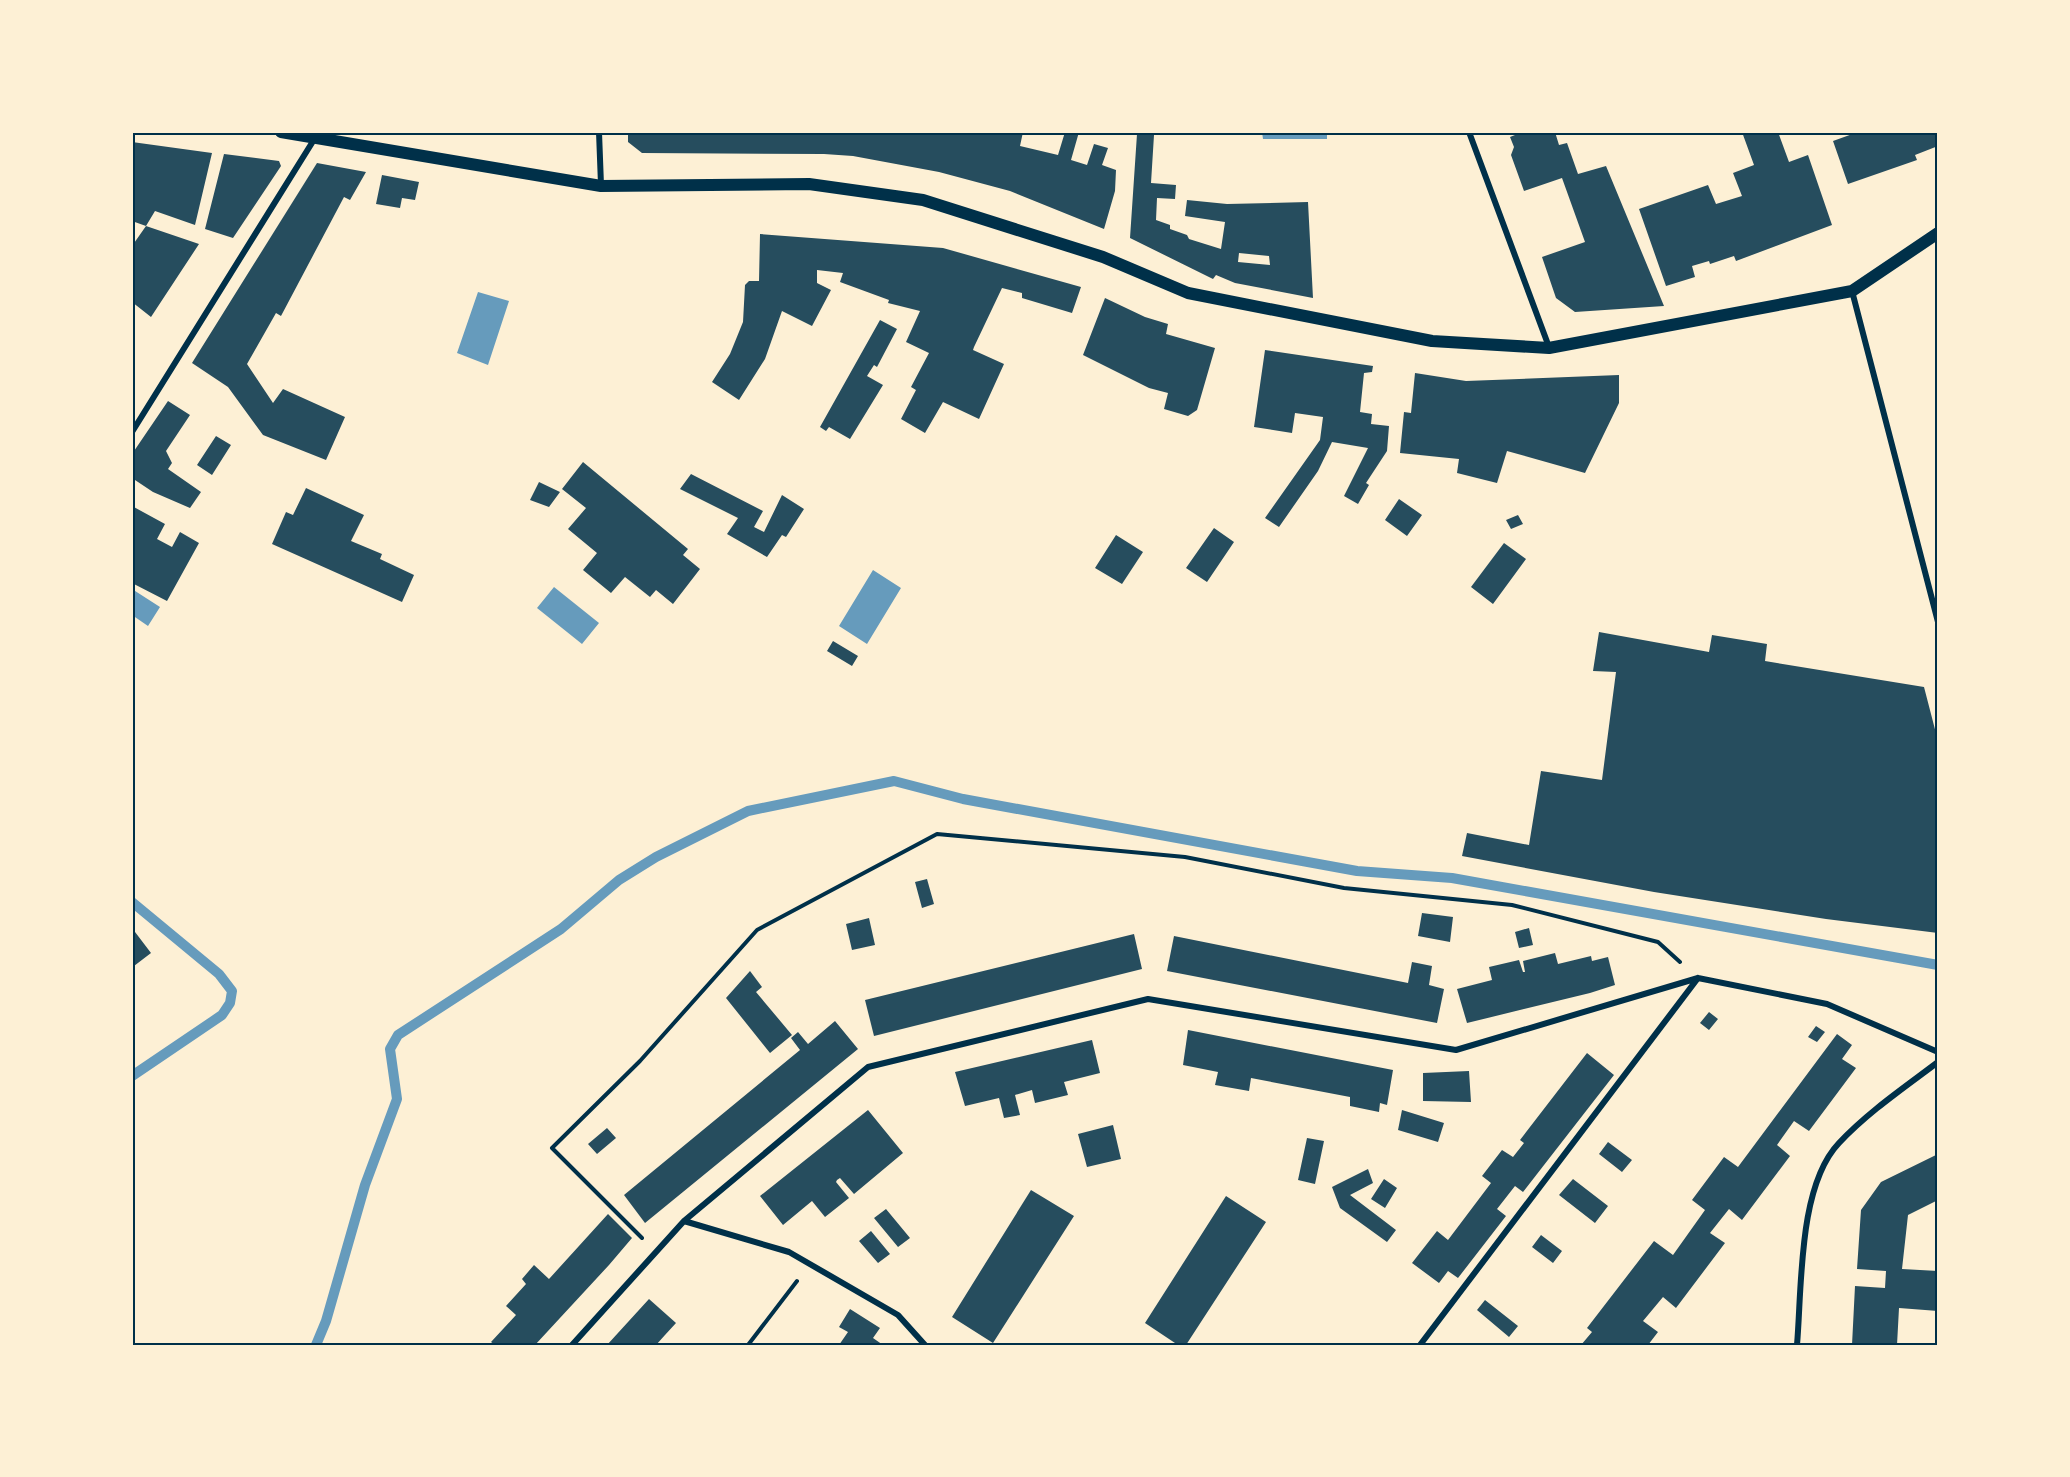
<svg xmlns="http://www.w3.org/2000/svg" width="2070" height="1477" viewBox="0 0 2070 1477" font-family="'Playfair Display',serif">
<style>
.water{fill:#669bbc}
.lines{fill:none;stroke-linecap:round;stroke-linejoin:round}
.stream{stroke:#669bbc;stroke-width:10}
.building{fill:#264d5e;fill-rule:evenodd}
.path{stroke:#003049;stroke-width:4}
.minor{stroke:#003049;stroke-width:6}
.secondary{stroke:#003049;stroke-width:12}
.neatline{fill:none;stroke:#003049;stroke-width:2}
</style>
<rect width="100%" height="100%" fill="#fdf0d5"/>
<!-- water -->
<path class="water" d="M1262 132H1327V139H1263Z
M478 292 509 301 488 365 457 353Z
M873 570 901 588 867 644 839 626Z
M554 587 599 623 582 644 537 608Z
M132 589 160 607 148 626 132 615Z"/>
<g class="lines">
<!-- stream -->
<path class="stream" d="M132 902 219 974 232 991 230 1003 222 1015 132 1076
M316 1345 326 1321 365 1185 397 1099 390 1049 398 1035 561 929 619 880 656 857 748 811 894 781 963 799 1357 871 1452 878 1938 965"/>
</g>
<!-- building -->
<path class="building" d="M628 132H1023L1020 146 1058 155 1065 132H1079L1071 160 1087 165 1094 144 1108 148 1102 165 1116 170 1115 191 1104 229 1010 191 939 172 853 156 824 154 642 153 628 142Z
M1514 132H1555L1559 145 1567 143 1578 174 1606 166 1664 306 1575 312 1556 298 1542 257 1585 242 1562 178 1524 191 1511 155 1514 147 1510 137 1515 135Z
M1742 132H1778L1789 162 1808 155 1832 225 1736 261 1734 256 1710 264 1709 261 1692 266 1695 277 1666 286 1639 209 1708 185 1716 204 1742 196 1733 173 1754 165Z
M1858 132H1938V146L1915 155 1917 160 1848 184 1833 141Z
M1137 134 1154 135 1151 183 1176 185 1175 199 1157 198 1156 220 1170 225V229L1187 235 1189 239 1221 249 1225 222 1185 216 1187 200 1227 204 1308 202 1313 298 1235 283 1216 275 1213 279 1130 238ZM1239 253 1269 256 1270 265 1238 262Z
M132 142 212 153 195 225 155 211 146 226 199 244 151 317 132 302V246L146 226 132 221Z
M224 154 279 161 281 166 233 238 205 229Z
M317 163 366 172 350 200 344 197 281 316 276 313 247 364 273 403 283 389 345 417 326 460 263 435 228 387 192 363Z
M382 175 419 182 415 200 402 198 400 208 376 204Z
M760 234 943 248 1081 287 1072 313 1022 298V293L1002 288 974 347 973 350 1004 364 979 419 943 402 925 433 901 419 916 390 911 387 929 353 906 342 920 311 888 303 889 300 840 282 843 273 817 270V283L831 290 812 326 782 311 765 359 739 400 712 382 730 354 743 322 745 285 749 281H759Z
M1105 298 1145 317 1168 324 1166 334 1215 348 1197 410 1188 416 1164 409 1168 393 1149 388 1083 355Z
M880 320 897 329 877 367 874 365 867 376 883 385 850 439 829 427 826 431 820 427Z
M1265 350 1373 366 1372 372 1364 373 1360 412 1372 414 1371 424 1389 426 1387 451 1366 483 1369 485 1358 504 1344 496 1368 448 1332 442 1318 471 1279 527 1265 518 1320 440 1323 417 1295 413 1292 433 1254 427Z
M1415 373 1466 381 1619 375V403L1585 473 1507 451 1497 483 1457 473 1459 459 1400 453 1404 412 1411 413Z
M168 401 190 415 166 451 172 463 168 469 201 492 190 508 153 492 132 478V454Z
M216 436 231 445 212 475 197 465Z
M583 462 688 549 683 555 700 569 673 604 656 590 650 597 625 577 611 593 583 570 597 553 568 529 586 508 562 489Z
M691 474 763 511 754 527 764 532 782 495 804 509 786 537 782 535 767 557 727 534 738 518 680 489Z
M539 482 560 492 549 507 530 500Z
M306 488 364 515 351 541 382 554 380 559 414 575 402 602 272 544 286 512 293 515Z
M1399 499 1422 515 1407 536 1385 520Z
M132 506 165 524 157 539 172 547 180 532 199 543 167 601 132 583Z
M1518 515 1523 524 1511 529 1506 520Z
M1214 528 1234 542 1207 582 1186 568Z
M1116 535 1143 552 1122 584 1095 568Z
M1504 543 1526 559 1493 604 1471 587Z
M1599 632 1709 652 1712 635 1767 644 1765 661 1924 687 1938 741V933L1826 919 1654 892 1462 856 1467 833 1529 845 1541 771 1602 780 1616 672 1593 671Z
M833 641 858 656 852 666 827 651Z
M927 879 934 904 922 908 915 882Z
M1422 913 1453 917 1450 942 1418 936Z
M869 918 875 945 852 950 846 924Z
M132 928 151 953 134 966 132 964Z
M1529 928 1533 945 1519 948 1515 932Z
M1134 934 1142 969 874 1036 865 1000Z
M1174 936 1408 983 1412 962 1432 966 1429 985 1444 989 1437 1023 1167 971Z
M1555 953 1558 964 1591 956 1592 961 1608 957 1615 985 1590 993 1467 1023 1457 989 1492 980 1489 967 1519 960 1523 972H1525L1523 961Z
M750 971 762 987 756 992 792 1035 770 1053 726 998Z
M1709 1012 1718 1019 1709 1030 1700 1023Z
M835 1021 858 1049 645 1223 624 1195 800 1050 791 1038 798 1032 808 1044Z
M1816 1026 1825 1032 1817 1042 1808 1037Z
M1188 1030 1393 1070 1387 1105 1380 1103 1379 1112 1350 1106V1097L1251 1078 1249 1091 1215 1085 1218 1072 1183 1065Z
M1837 1034 1852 1045 1842 1059 1856 1068 1809 1131 1794 1121 1777 1145 1790 1156 1742 1220 1729 1209 1710 1233 1725 1243 1676 1308 1663 1297 1643 1321 1658 1332 1648 1345H1581L1592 1332 1587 1328 1654 1241 1673 1255 1705 1210 1692 1200 1724 1157 1738 1167Z
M1092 1040 1100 1073 1064 1082 1068 1095 1035 1103 1032 1090 1015 1095 1020 1115 1004 1118 999 1098 965 1106 955 1072Z
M1587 1053 1614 1075 1523 1192 1515 1186 1497 1209 1506 1216 1458 1278 1448 1271 1439 1283 1412 1263 1437 1231 1448 1240 1491 1183 1482 1176 1502 1150 1513 1157 1524 1143 1520 1140Z
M1469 1071 1471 1102 1423 1101V1073Z
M868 1110 903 1153 854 1194 840 1178 837 1180 836 1182 849 1198 825 1217 812 1201 783 1225 760 1196Z
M1402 1110 1444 1123 1438 1142 1398 1130Z
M1113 1125 1121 1159 1087 1167 1078 1134Z
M607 1128 616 1138 597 1154 588 1144Z
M1307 1138 1324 1141 1315 1184 1298 1180Z
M1608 1142 1632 1160 1622 1172 1599 1154Z
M1938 1154V1200L1908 1215 1902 1269 1938 1271V1311L1899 1308 1897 1345H1852L1855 1286 1885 1288 1886 1271 1857 1269 1861 1210 1881 1182Z
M1368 1169 1373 1183 1350 1195 1396 1230 1387 1242 1340 1208 1332 1187Z
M1384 1179 1397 1188 1385 1208 1371 1199Z
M1573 1179 1608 1206 1595 1223 1559 1195Z
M1031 1190 1074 1216 993 1343 952 1317Z
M1226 1196 1266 1222 1186 1345H1178L1145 1323Z
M886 1209 910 1238 898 1247 874 1218Z
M608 1214 632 1238 609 1265 535 1345H495L491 1342 516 1315 506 1306 526 1284 522 1279 534 1265 549 1279Z
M871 1231 890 1254 878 1263 859 1241Z
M1541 1235 1562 1251 1553 1263 1532 1247Z
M649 1299 676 1323 665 1335 656 1345H607Z
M1485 1300 1518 1326 1509 1337 1477 1310Z
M850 1309 880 1328 873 1338 883 1345H839L848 1332 839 1327Z"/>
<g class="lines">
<!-- path -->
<path class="path" d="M642 1238 552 1148 640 1061 757 930 937 834 1185 857 1344 888 1512 905 1658 942 1680 962
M748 1345 797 1281"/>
<!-- minor -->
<path class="minor" d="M599 132 601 185
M1469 132 1549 347
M1852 291 1938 622
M132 432 315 138
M684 1221 789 1252 898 1315 925 1345
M572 1345 684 1221 868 1067 1148 999 1456 1050 1698 978 1827 1004 1938 1052
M1420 1345 1698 978
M1797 1345C1802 1287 1798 1186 1839 1143 1868 1112 1905 1087 1938 1062"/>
<!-- secondary -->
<path class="secondary" d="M281 132 601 186 809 184 923 200 1103 257 1188 293 1432 341 1549 348 1852 291 1938 233"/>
</g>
<!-- border -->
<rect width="2070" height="1477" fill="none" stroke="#fdf0d5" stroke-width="267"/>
<rect x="134" y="134" width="1802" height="1210" class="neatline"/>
</svg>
